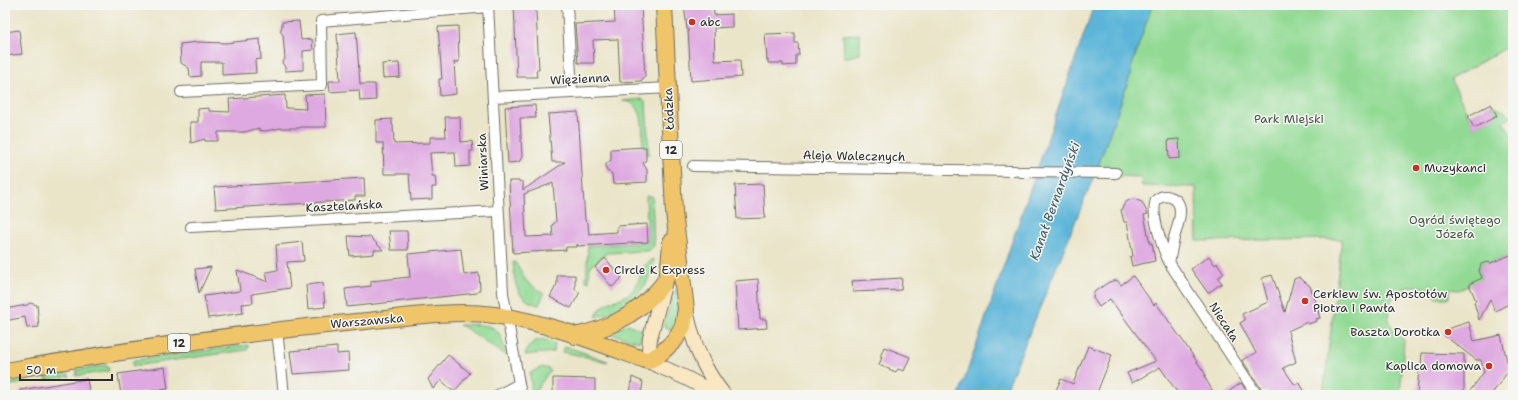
<svg xmlns="http://www.w3.org/2000/svg" width="1518" height="400" viewBox="0 0 1518 400" font-family="'Shantell Sans',sans-serif">
<style>
.green{fill:#92da94;stroke:#5e8260}
.water{fill:#5bb5d9;stroke:#437082}
.building{fill:#dea8e0;fill-rule:evenodd}
.lines{fill:none;stroke-linecap:round;stroke-linejoin:round}
.street-casing{stroke:#6e6c62;stroke-width:12}
.secondary-casing{stroke:#6e6c62;stroke-width:16}
.primary-casing{stroke:#6e6c62;stroke-width:18}
.street{stroke:#fff;stroke-width:10}
.secondary{stroke:#f9e7c3;stroke-width:14}
.primary{stroke:#f0c469;stroke-width:16}
.poi-dot{fill:#c8321e;stroke:#f6f6f2;stroke-width:1.5}
.labels{text-anchor:middle;stroke-width:3;stroke-linejoin:round;paint-order:stroke}
.shield{fill:#f6f6f2;stroke:#686867;stroke-width:1}
.shield-label{font-size:11px;font-weight:bold;fill:#2b2b2b}
.poi-label{font-size:12px;fill:#2b2b2b;stroke:#f6f6f2;text-anchor:start}
.street-label{font-size:12px;fill:#2b2b2b;stroke:#f6f6f2}
.park-label{font-size:12px;fill:#455745;stroke:#f6f6f2}
.water-label{font-size:13px;font-style:italic;fill:#3c5b68;stroke:#f6f6f2}
</style>
<rect width="100%" height="100%" fill="#f6f6f2"/>
<filter id="ink" filterUnits="userSpaceOnUse"><feTurbulence type="fractalNoise" baseFrequency=".025" numOctaves="2"/><feDisplacementMap in="SourceGraphic" scale="8" xChannelSelector="R" yChannelSelector="G"/><feConvolveMatrix kernelMatrix="1 2 1 2 8 2 1 2 1" color-interpolation-filters="sRGB"/></filter>
<filter id="wash" filterUnits="userSpaceOnUse"><feTurbulence type="fractalNoise" baseFrequency=".012" numOctaves="4" result="noise"/><feDisplacementMap in="SourceGraphic" scale="16" xChannelSelector="R" yChannelSelector="G"/><feGaussianBlur stdDeviation="0.9" result="paint"/><feColorMatrix in="noise" values="0 0 0 0 0 0 0 0 0 0 0 0 0 0 0 0 0 1.4 0 .05"/><feComposite in="paint" operator="in"/></filter>
<g filter="url(#wash)">
<rect width="100%" height="100%" fill="#eae5c9"/>
<!-- green -->
<path class="green" d="M1152 5H1512L1513 6V44L1451 79 1474 128 1496 116 1491 104 1505 112 1511 117 1503 122 1513 136V254L1491 263 1487 262 1481 264 1479 271 1481 278 1471 286 1469 284 1468 286 1459 290 1449 289V298H1436C1434 293 1430 290 1424 288 1394 277 1372 318 1404 340L1400 395H1323L1342 239 1197 241 1196 187 1142 186 1141 177 1115 176 1097 169 1130 76 1131 68Z
M860 34V54L844 58 843 35Z
M643 99 646 102 649 154H646V147H643C642 130 646 101 622 101Z
M646 196H652L654 246 649 250 645 251 607 253 590 267 589 282 586 281 588 246 648 242Z
M654 259C651 290 625 311 596 317 602 299 619 303 632 291 644 278 637 267 654 259Z
M513 262H515L526 281 544 294 539 305C515 299 515 284 513 262Z
M676 288 679 308 675 331 663 326Z
M628 324 643 331 639 342 609 333Z
M459 325C470 325 490 322 498 332 503 338 504 349 507 356L464 327Z
M542 339 555 343 554 352 525 355C527 346 533 341 542 339Z
M248 345V349L247 350 133 366 132 363 134 360Z
M565 346 607 361H608L607 362 578 355 562 352Z
M105 365 108 367 109 371 76 376 77 370Z
M542 367 549 369 551 372 548 373 535 392 536 395H532L530 373Z
M66 372 70 376 46 380 47 375Z
M19 376 22 378 23 383 5 386V380Z"/>
<!-- water -->
<path class="water" d="M1094 5H1152L1131 68 1130 76 1097 169 1004 395H959Z"/>
<g id="blocks">
<!-- building -->
<path class="building" d="M514 5H533L534 11H536L539 70H536L537 77H517Z
M614 5H641L645 76 641 81 620 82 618 39 593 40 594 63H578L575 24 615 22Z
M684 5H713L714 15 732 14V27L714 28 715 61 740 60 741 77 691 81 688 29H687Z
M299 21 301 40 312 39 313 50 303 51V70L285 71V67L282 63 285 59 283 35 280 31 282 27V22Z
M458 26 459 62H454L456 94 440 96 439 79H442L438 27Z
M19 30 22 54 5 56V32Z
M356 32 360 84H375L376 100 360 101 359 90 330 92 329 81H340L337 34Z
M795 33V43H798L799 55H796V65L783 66V63H768V60H767L765 34Z
M260 39 261 59 255 60 256 73 222 75V62H201V76L190 77 189 68 181 63 180 44 198 42 226 43Z
M399 63 400 77 383 78 382 64Z
M325 94 326 127H300V128H281L265 131 259 130V128L245 132H218V141H205V139L191 143 190 122H198V109L209 108V111L230 112 229 99 285 95 286 108 306 109 305 95Z
M1491 104 1497 116 1474 128 1468 116Z
M535 105 536 118H520L522 157 519 162 508 163 505 107Z
M578 112 585 220 588 223 589 234 617 232V226L647 224 648 242 578 246 577 244V247H566V250L513 253 509 181H520L523 183V190L565 162H552L548 114ZM553 183 556 222 552 225 553 236 526 237 524 194Z
M445 117H460L461 142 472 141 473 151H470V166L456 167 455 152 430 153 432 176H435L436 187H432V199L411 200 409 174H384L383 143H376V120L392 119V125H393L394 144 430 143V137H446Z
M1179 139 1180 158 1169 159 1168 140Z
M646 147V160L643 163 647 170V182L613 184 612 174 606 170V164L611 160V149Z
M364 178 365 196H355V200L216 209 214 187Z
M763 184 765 218 737 219 735 185Z
M1134 199 1142 202 1148 214 1144 215 1150 244 1152 243 1155 261 1132 266 1130 257 1133 256 1127 222H1124L1121 210 1125 203 1129 200Z
M389 231H407L408 250H391Z
M348 236 370 237 383 250H374V254L350 256Z
M302 242 304 261 287 262 290 288 252 294 253 303 242 304 243 313 208 318 204 296 240 291 237 270 268 282 266 272 278 270 276 245Z
M461 249 464 275 479 273 480 289 477 293 347 307 345 289 371 286V281L410 277 408 254Z
M1513 254V302L1495 311 1490 300 1479 320 1474 302 1476 301 1469 284 1482 278 1479 271 1481 264 1487 262 1491 263Z
M1209 256 1215 265 1217 263 1224 273 1218 278 1222 283 1208 293 1191 269Z
M605 258 622 278 612 287 595 267Z
M211 267 199 293 195 269Z
M557 275H575V290L580 292 571 308 550 297 557 284Z
M1272 275 1285 312 1294 279 1299 277 1310 286 1319 311H1318L1320 318 1316 319 1317 321 1308 324 1307 322 1288 331 1296 362 1283 368 1295 385 1299 382 1305 392 1302 395H1270L1267 391 1264 393 1242 360 1256 353 1240 323 1245 320 1242 314 1268 302 1262 278Z
M1133 276 1154 305 1156 303 1183 341 1206 375 1204 376 1215 395H1179L1160 367 1132 383 1127 373 1156 361 1110 299 1099 307 1093 298 1094 292 1109 282 1117 280 1121 285Z
M902 278 901 290 853 292 852 281Z
M758 279 760 319H766L767 328 738 330 735 281Z
M323 283 325 307 308 309 306 285Z
M30 303 37 305 39 327 27 328 25 317 5 321V309L27 305Z
M1469 322 1474 341 1501 335 1509 370 1491 395H1467L1484 372 1481 360H1476L1444 335V331L1447 329Z
M1088 346 1112 355 1096 395H1054L1061 379 1073 384Z
M337 347V354L348 353 349 370 293 374 290 351Z
M884 347 910 357 904 371 898 369 896 372 879 365 882 357H880Z
M1422 353 1464 354V395H1417L1419 367H1421Z
M448 355 470 373 454 392 441 380 433 389 428 379Z
M165 367 168 389 121 395 118 374Z
M632 377 643 382 641 395H630Z
M553 378 595 379V395H553Z
M87 379 90 395H21L20 390Z
M1241 383 1249 395H1224Z"/>
</g>
</g>
<g filter="url(#ink)">
<use href="#blocks" fill-opacity="0" stroke="#6e6c62" stroke-width="1"/>
<g class="lines">
<!-- street casing -->
<g class="street-casing">
<path id="street" d="M488 5 503 293 521 395
M567 5 572 92
M181 92 322 85 321 21 488 7
M493 97 669 88
M693 166 1015 171
M1021 172 1116 173
M191 227 498 211
M1169 262C1171 254 1172 246 1174 238 1177 227 1188 202 1170 197 1165 195 1161 196 1156 200 1150 214 1164 254 1172 267L1257 395
M277 330 284 395
M498 395 519 384"/>
</g>
<!-- secondary casing -->
<g class="secondary-casing">
<path id="secondary" d="M665 281 650 338 648 361 686 378 718 395
M686 311C694 345 702 367 724 395"/>
</g>
<!-- primary casing -->
<g class="primary-casing">
<path id="primary" d="M575 336C606 329 631 318 653 295 657 291 664 284 666 278 670 267 670 253 671 242
M5 371C122 351 238 333 356 322 399 318 452 309 494 315 547 322 598 343 648 361L660 354 675 340 683 326 686 309 674 212 664 5"/>
</g>
<!-- street -->
<use href="#street" class="street"/>
<!-- secondary -->
<use href="#secondary" class="secondary"/>
<!-- primary -->
<use href="#primary" class="primary"/>
</g>
</g>
<!-- markers -->
<g class="poi-dot">
<circle cx="692" cy="22" r="4"/>
<circle cx="1416" cy="168" r="4"/>
<circle cx="606" cy="270" r="4"/>
<circle cx="1305" cy="301" r="4"/>
<circle cx="1448" cy="332" r="4"/>
<circle cx="1489" cy="366" r="4"/>
</g>
<g class="labels">
<!-- shield labels -->
<g class="shield">
<rect x="660" y="141" width="22" height="18" rx="3"/>
<rect x="168" y="334" width="22" height="18" rx="3"/>
</g>
<g class="shield-label">
<text x="671" y="154">12</text>
<text x="179" y="347">12</text>
</g>
<!-- poi labels -->
<g class="poi-label">
<text x="700" y="26">abc</text>
<text x="1424" y="172">Muzykanci</text>
<text x="614" y="274">Circle K Express</text>
<text x="1313" y="298">Cerkiew św. Apostołów<tspan x="1313" dy="14">Piotra i Pawła</tspan></text>
<text x="1440" y="336" text-anchor="end">Baszta Dorotka</text>
<text x="1481" y="370" text-anchor="end">Kaplica domowa</text>
</g>
<!-- street labels -->
<g class="street-label">
<text transform="translate(580 79) rotate(-3)" y="4">Więzienna</text>
<text transform="translate(669 109) rotate(-93)" y="4">Łódzka</text>
<text transform="translate(854 156) rotate(1)" y="4">Aleja Walecznych</text>
<text transform="translate(483 162) rotate(-93)" y="4">Winiarska</text>
<text transform="translate(344 206) rotate(-3)" y="4">Kasztelańska</text>
<text transform="translate(367 321) rotate(-5)" y="4">Warszawska</text>
<text transform="translate(1224 322) rotate(57)" y="4">Niecała</text>
</g>
<!-- park labels -->
<g class="park-label">
<text x="1289" y="123">Park Miejski</text>
<text x="1455" y="224">Ogród świętego<tspan x="1455" dy="14">Józefa</tspan></text>
</g>
<!-- water labels -->
<g class="water-label">
<text transform="translate(1054 201) rotate(-70)" y="5">Kanał Bernardyński</text>
</g>
</g>
<!-- margin -->
<rect width="1518" height="400" fill="none" stroke="#f6f6f2" stroke-width="20"/>
<!-- scale -->
<path d="M20 374v6h92v-6" fill="none" stroke="#2b2b2b" stroke-width="2"/>
<text x="26" y="374" font-size="12" fill="#2b2b2b" stroke="#f6f6f2" stroke-width="3" paint-order="stroke">50 m</text>
</svg>
